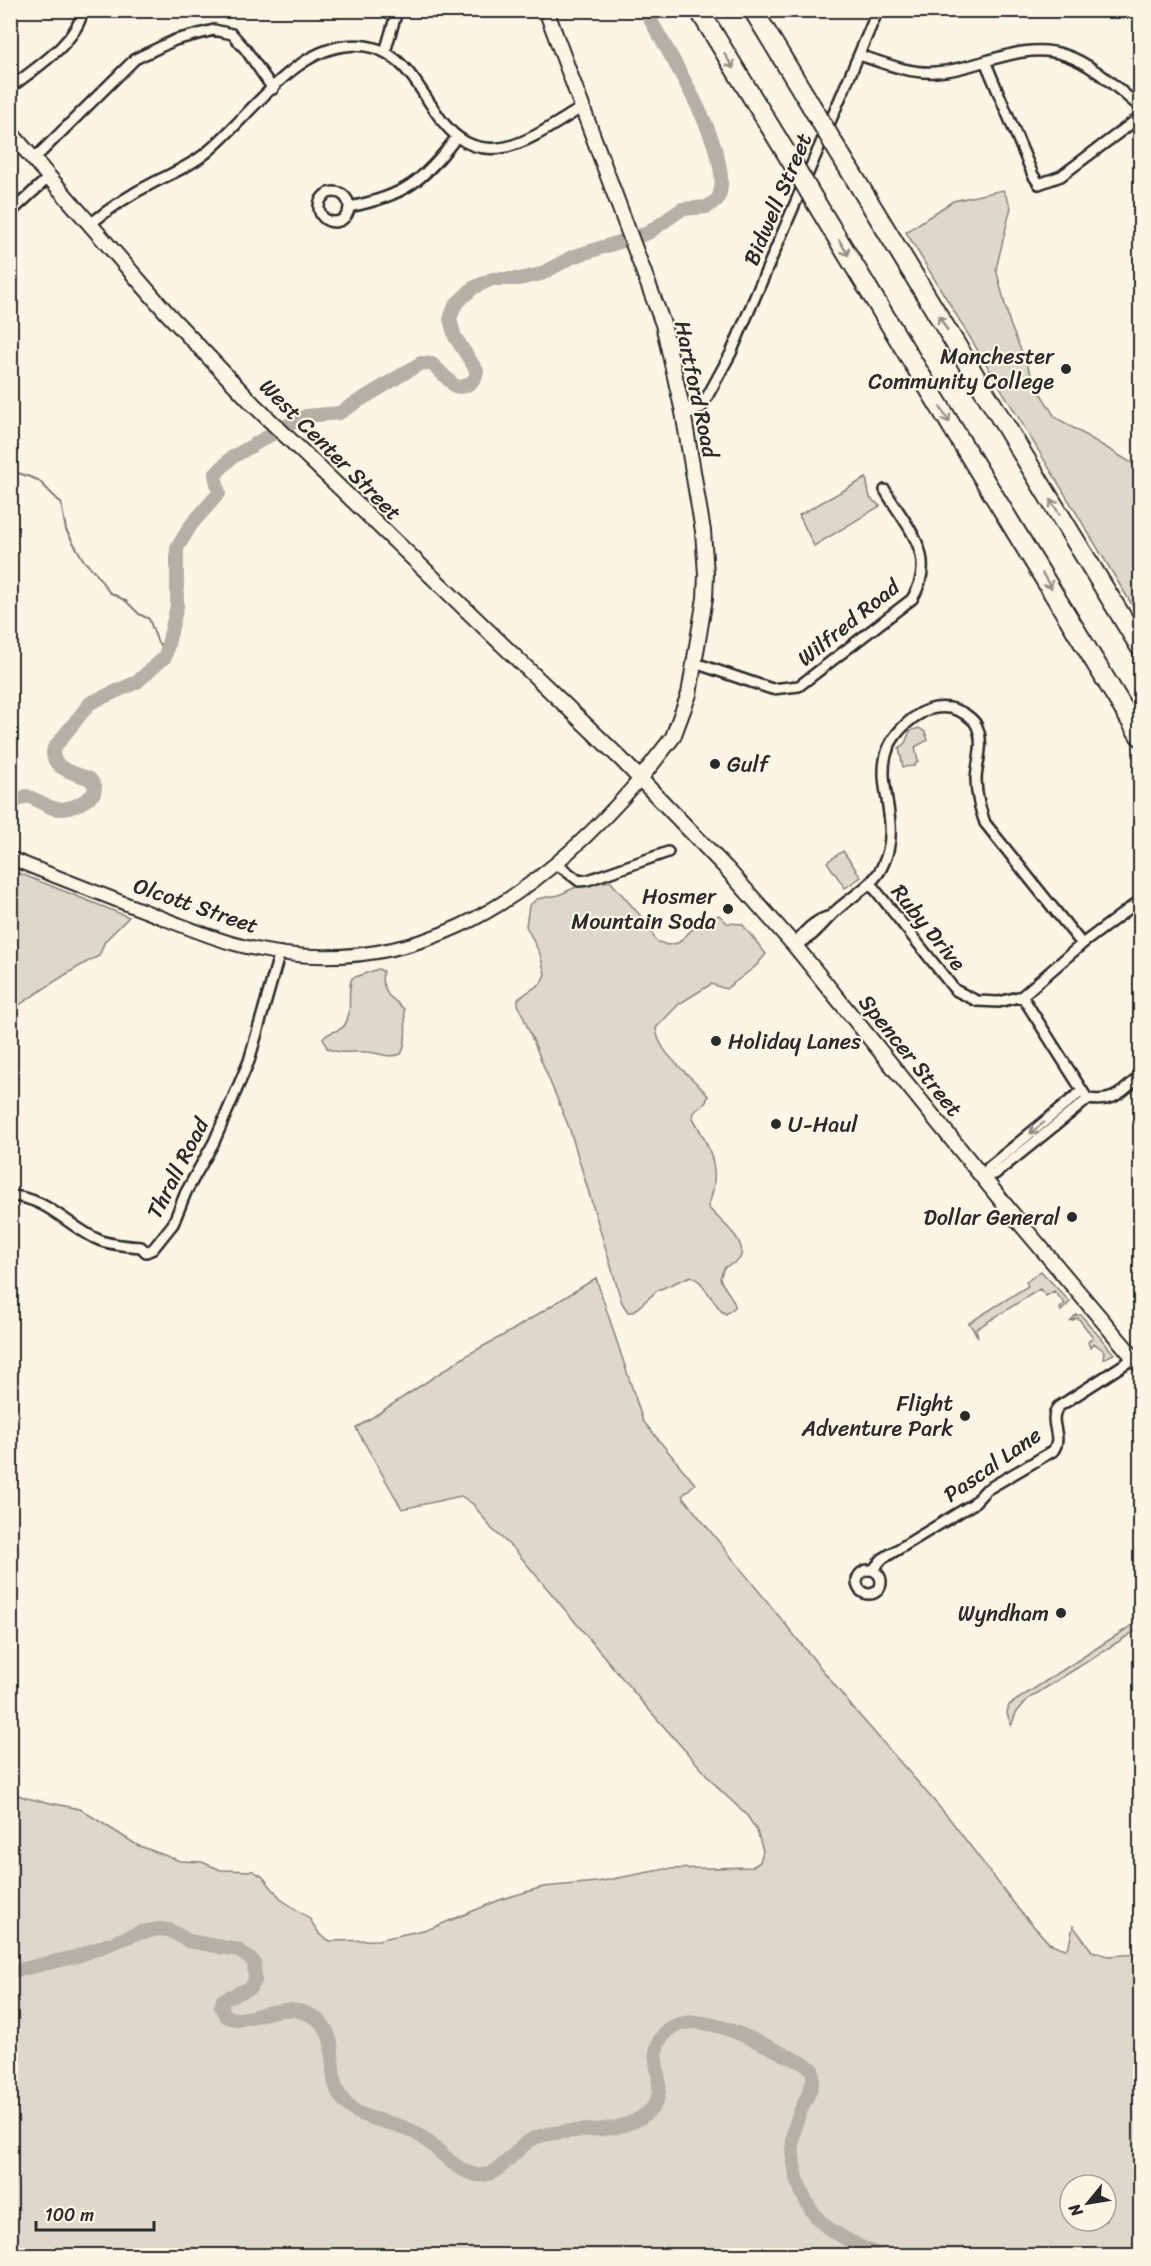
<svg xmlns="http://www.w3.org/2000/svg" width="1151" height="2266" viewBox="0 0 1151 2266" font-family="Sriracha,sans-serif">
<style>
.green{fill:#ded8ca;stroke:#84827a;stroke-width:1.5;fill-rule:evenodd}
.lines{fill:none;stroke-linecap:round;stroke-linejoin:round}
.stream{stroke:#7d7b74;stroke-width:2}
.river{stroke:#b4b0a5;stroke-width:14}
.minor-casing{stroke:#2b2b2b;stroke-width:14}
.tertiary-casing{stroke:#2b2b2b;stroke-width:16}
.secondary-casing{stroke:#2b2b2b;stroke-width:18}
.motorway-casing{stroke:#2b2b2b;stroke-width:22}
.minor{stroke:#fcf5e5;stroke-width:9}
.tertiary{stroke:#fcf5e5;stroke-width:12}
.secondary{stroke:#fcf5e5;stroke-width:14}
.motorway{stroke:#fcf5e5;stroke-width:18}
.motorway-bridge-casing{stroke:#2b2b2b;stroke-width:22;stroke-linecap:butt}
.motorway-bridge{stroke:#fcf5e5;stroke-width:18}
.oneway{stroke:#949088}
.poi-dot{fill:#2b2b2b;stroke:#fcf5e5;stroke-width:2}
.labels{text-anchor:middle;stroke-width:4.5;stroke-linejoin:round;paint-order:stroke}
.street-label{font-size:22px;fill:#2b2b2b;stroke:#fcf5e5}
.poi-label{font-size:22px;fill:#2b2b2b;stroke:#fcf5e5;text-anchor:end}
</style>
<rect width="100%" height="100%" fill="#fcf5e5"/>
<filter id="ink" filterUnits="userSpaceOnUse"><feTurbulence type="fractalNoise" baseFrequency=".0167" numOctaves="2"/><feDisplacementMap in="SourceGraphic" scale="12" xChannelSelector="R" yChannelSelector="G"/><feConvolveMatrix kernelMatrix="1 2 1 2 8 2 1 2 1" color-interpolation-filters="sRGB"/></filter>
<g filter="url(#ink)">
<!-- green -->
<path class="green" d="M1003 190 1011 207 996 269 1010 324 1036 386 1055 417 1140 468V618L906 232 953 201Z
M866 478 870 498 880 506 814 546 799 515Z
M919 728 925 732 928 740 915 747 918 761 914 766 903 767 899 748 905 743 910 731Z
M843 851 861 877 845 888 827 862Z
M11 870 129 917 105 941 99 956C70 969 39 993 11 1010Z
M610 881 645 921 656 941 667 945 678 943 700 922 719 915 727 923 742 924 766 954 756 966 726 989 711 984 679 1004 656 1028C658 1056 694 1076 708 1096L706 1102 694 1112 693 1118C711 1149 722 1171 708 1207 716 1218 749 1240 740 1258 738 1263 729 1264 724 1268L720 1278C723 1289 734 1296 735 1307L726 1314 721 1311 700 1282 691 1276 658 1290 633 1312H628L622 1303 570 1130 518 1004V999L541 983 545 974 540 954 526 926 529 906 537 899 559 895 578 886Z
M378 969 383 971 382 981 388 995 404 1009C406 1021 407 1045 401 1054 388 1059 378 1052 366 1052 352 1051 339 1055 327 1048L323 1038C329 1031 339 1032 344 1026 354 1012 346 993 352 978Z
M1041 1271 1070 1302 1061 1311 1060 1308 1065 1304 1054 1291 1046 1296 1040 1289 976 1329 978 1337 969 1323 1028 1286 1026 1282Z
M596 1278 643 1421 695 1484 682 1496 853 1708 949 1818 1019 1910 1049 1943 1065 1949 1069 1946 1073 1926 1092 1951 1108 1956 1140 1954V2255H11V1792L26 1798 80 1809 137 1845 180 1861 202 1862 221 1870 253 1871 262 1876 282 1900 309 1918 320 1935 330 1941 378 1940 432 1928 502 1899 543 1887 597 1882 665 1869 752 1867 760 1862 763 1851 757 1831 746 1814 721 1791 642 1702 515 1550 492 1529 473 1504 461 1496 402 1509 356 1428 469 1354 511 1331ZM1070 2185H1106V2221H1070Z
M1076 1315H1081L1114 1354 1103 1359 1104 1351 1094 1343 1090 1348 1088 1342 1093 1337 1078 1318 1070 1321Z
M1140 1620V1628L1028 1699 1016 1713 1011 1726 1007 1713 1009 1705Z"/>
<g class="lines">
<!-- stream -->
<path class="stream" d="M647 13 649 10
M10 470 38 480 61 503 66 530 84 561 95 572 109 592 126 601 139 614 149 619 158 643 169 649"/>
<!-- river -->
<path class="river" d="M10 804 26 796C36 798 43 805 53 808 66 812 85 803 94 793L95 786 90 779C76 773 48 769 54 748L90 703 137 682 165 657 177 606V548L191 525 219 493 215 475 231 458 286 426 306 416 339 413 421 363 432 364 455 386C465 389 476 382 477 371L455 337 450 319 455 305 473 288 492 279H519L541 274 572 257 648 233 682 209 707 207 717 200C740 162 665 48 645 10
M10 1972 78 1956 138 1933 159 1929 169 1930 189 1941 238 1950 254 1962 255 1981 250 1988 223 2000 221 2007 226 2016C248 2029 282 1994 317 2019 341 2037 326 2070 339 2094 355 2123 389 2118 414 2132 437 2144 451 2170 477 2175 501 2179 515 2145 537 2137 572 2125 615 2138 646 2114 666 2098 658 2081 656 2060 655 2048 658 2039 667 2031 698 2003 771 2050 805 2064L812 2069C817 2085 803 2102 798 2117 785 2151 797 2203 827 2227 843 2239 862 2247 880 2256"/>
<!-- minor casing -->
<g class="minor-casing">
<path id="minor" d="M385 52 395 18 394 10
M859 55C884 63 909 74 935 72 979 70 1020 40 1065 55 1093 64 1118 89 1140 107
M985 61 1033 175 1039 184 1061 176 1140 117
M10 88C35 68 77 43 83 10
M34 159 135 59 175 40 214 30 232 34 246 50 273 89
M319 207a15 15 0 1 1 30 0a15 15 0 1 1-30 0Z
M349 207C404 196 422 182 456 138
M10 213 49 177
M90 224C109 209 129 195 151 184 170 174 189 167 206 153 247 120 290 52 345 46 434 35 421 164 506 147 532 141 559 121 583 107
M683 412 691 413 701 408 731 353 878 10
M683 412 704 399
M695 663 772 689 799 686 912 599C939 556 907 528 885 490
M557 864 579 881 588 880 668 852
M870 883 955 990 977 1001 999 1002 1022 996 1082 944 1138 902 1140 906
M795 946C816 936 823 922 839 908 854 895 873 885 882 867 910 811 853 765 912 719 924 710 934 706 950 708 960 710 975 718 978 729 984 745 977 762 976 779 976 795 980 808 985 823L1082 944
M795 946C802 932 815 920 830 916
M1022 996 1085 1095
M983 1177 995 1174 1088 1099C1114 1103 1122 1092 1140 1076
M983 1177 989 1167 1082 1091
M10 1196C47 1197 67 1226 99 1240 111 1245 128 1246 141 1247L146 1252 153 1249 173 1224 186 1192 214 1142 249 1061 280 952
M857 1582a12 12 0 1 1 24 0a12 12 0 1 1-24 0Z
M873 1570 882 1559 973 1504 986 1490 1053 1451C1064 1436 1047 1422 1058 1407L1134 1358"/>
</g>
<!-- tertiary casing -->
<g class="tertiary-casing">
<path id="tertiary" d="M10 858C54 876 98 893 142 910 171 921 201 934 231 943 403 991 533 904 640 779"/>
</g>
<!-- secondary casing -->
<g class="secondary-casing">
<path id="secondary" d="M546 10 663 324 683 412 703 531 706 574 705 598 689 694 673 737 640 779
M10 132 167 313 255 406 621 759 727 869 795 946 1014 1216 1140 1365"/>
</g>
<!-- motorway casing -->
<g class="motorway-casing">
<path id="motorway" d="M699 10 796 169
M753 10 818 117
M835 146 1140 647
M813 198 1140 736"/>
</g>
<!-- minor -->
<use href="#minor" class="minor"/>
<!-- tertiary -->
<use href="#tertiary" class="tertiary"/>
<!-- secondary -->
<use href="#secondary" class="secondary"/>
<!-- motorway -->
<use href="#motorway" class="motorway"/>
<!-- motorway-bridge casing -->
<g class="motorway-bridge-casing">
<path id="motorway-bridge" d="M818 117 835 146
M796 169 813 198"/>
</g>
<!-- motorway-bridge -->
<use href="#motorway-bridge" class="motorway-bridge"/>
</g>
<!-- one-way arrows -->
<defs><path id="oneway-shaft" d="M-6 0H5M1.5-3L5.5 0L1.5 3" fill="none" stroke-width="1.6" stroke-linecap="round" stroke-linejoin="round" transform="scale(1.5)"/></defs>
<g class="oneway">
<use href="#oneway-shaft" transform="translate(729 61) rotate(59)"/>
<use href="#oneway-shaft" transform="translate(844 248) rotate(59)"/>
<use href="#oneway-shaft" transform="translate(943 323) rotate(-121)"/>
<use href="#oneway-shaft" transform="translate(945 415) rotate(59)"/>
<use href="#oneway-shaft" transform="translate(1055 507) rotate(-121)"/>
<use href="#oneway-shaft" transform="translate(1047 581) rotate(59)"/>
<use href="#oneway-shaft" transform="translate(1037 1128) rotate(141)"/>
</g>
</g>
<!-- markers -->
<g class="poi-dot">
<circle cx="1066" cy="369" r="6"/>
<circle cx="715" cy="764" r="6"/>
<circle cx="728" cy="909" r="6"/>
<circle cx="716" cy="1041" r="6"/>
<circle cx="776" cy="1124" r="6"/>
<circle cx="1072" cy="1217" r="6"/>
<circle cx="965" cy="1416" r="6"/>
<circle cx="1061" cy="1613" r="6"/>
</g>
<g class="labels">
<!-- street labels -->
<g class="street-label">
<text transform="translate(777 199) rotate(-67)" y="8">Bidwell Street</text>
<text transform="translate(697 389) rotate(78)" y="8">Hartford Road</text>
<text transform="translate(331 449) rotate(45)" y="8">West Center Street</text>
<text transform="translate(848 622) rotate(-39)" y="8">Wilfred Road</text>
<text transform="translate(196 905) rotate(19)" y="8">Olcott Street</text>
<text transform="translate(929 927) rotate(51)" y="8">Ruby Drive</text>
<text transform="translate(911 1055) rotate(51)" y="8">Spencer Street</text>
<text transform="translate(177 1168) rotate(-63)" y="8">Thrall Road</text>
<text transform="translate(992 1464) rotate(-35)" y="8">Pascal Lane</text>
</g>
<!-- poi labels -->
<g class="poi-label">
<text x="1054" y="364">Manchester<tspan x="1054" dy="25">Community College</tspan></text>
<text x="727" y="772" text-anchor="start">Gulf</text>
<text x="716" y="904">Hosmer<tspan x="716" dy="25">Mountain Soda</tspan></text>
<text x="728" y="1049" text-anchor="start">Holiday Lanes</text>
<text x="788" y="1132" text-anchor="start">U-Haul</text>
<text x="1060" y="1225">Dollar General</text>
<text x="953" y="1411">Flight<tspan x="953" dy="25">Adventure Park</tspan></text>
<text x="1049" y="1621">Wyndham</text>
</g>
</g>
<!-- margin -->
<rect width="1151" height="2266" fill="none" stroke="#fcf5e5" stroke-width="36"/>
<rect x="18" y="18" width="1115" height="2230" fill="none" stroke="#2b2b2b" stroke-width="2" filter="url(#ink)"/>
<!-- north arrow -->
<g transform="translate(1088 2203) rotate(240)"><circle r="28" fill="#fcf5e5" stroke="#a8a49b" stroke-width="1.5"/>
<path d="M0-4.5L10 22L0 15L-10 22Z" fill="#2b2b2b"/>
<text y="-9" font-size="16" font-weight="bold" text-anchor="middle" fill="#2b2b2b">N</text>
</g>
<!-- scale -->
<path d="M36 2221v9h118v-9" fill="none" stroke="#2b2b2b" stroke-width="3"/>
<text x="45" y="2221" font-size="18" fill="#2b2b2b" stroke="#fcf5e5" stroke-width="4.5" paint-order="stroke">100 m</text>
</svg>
